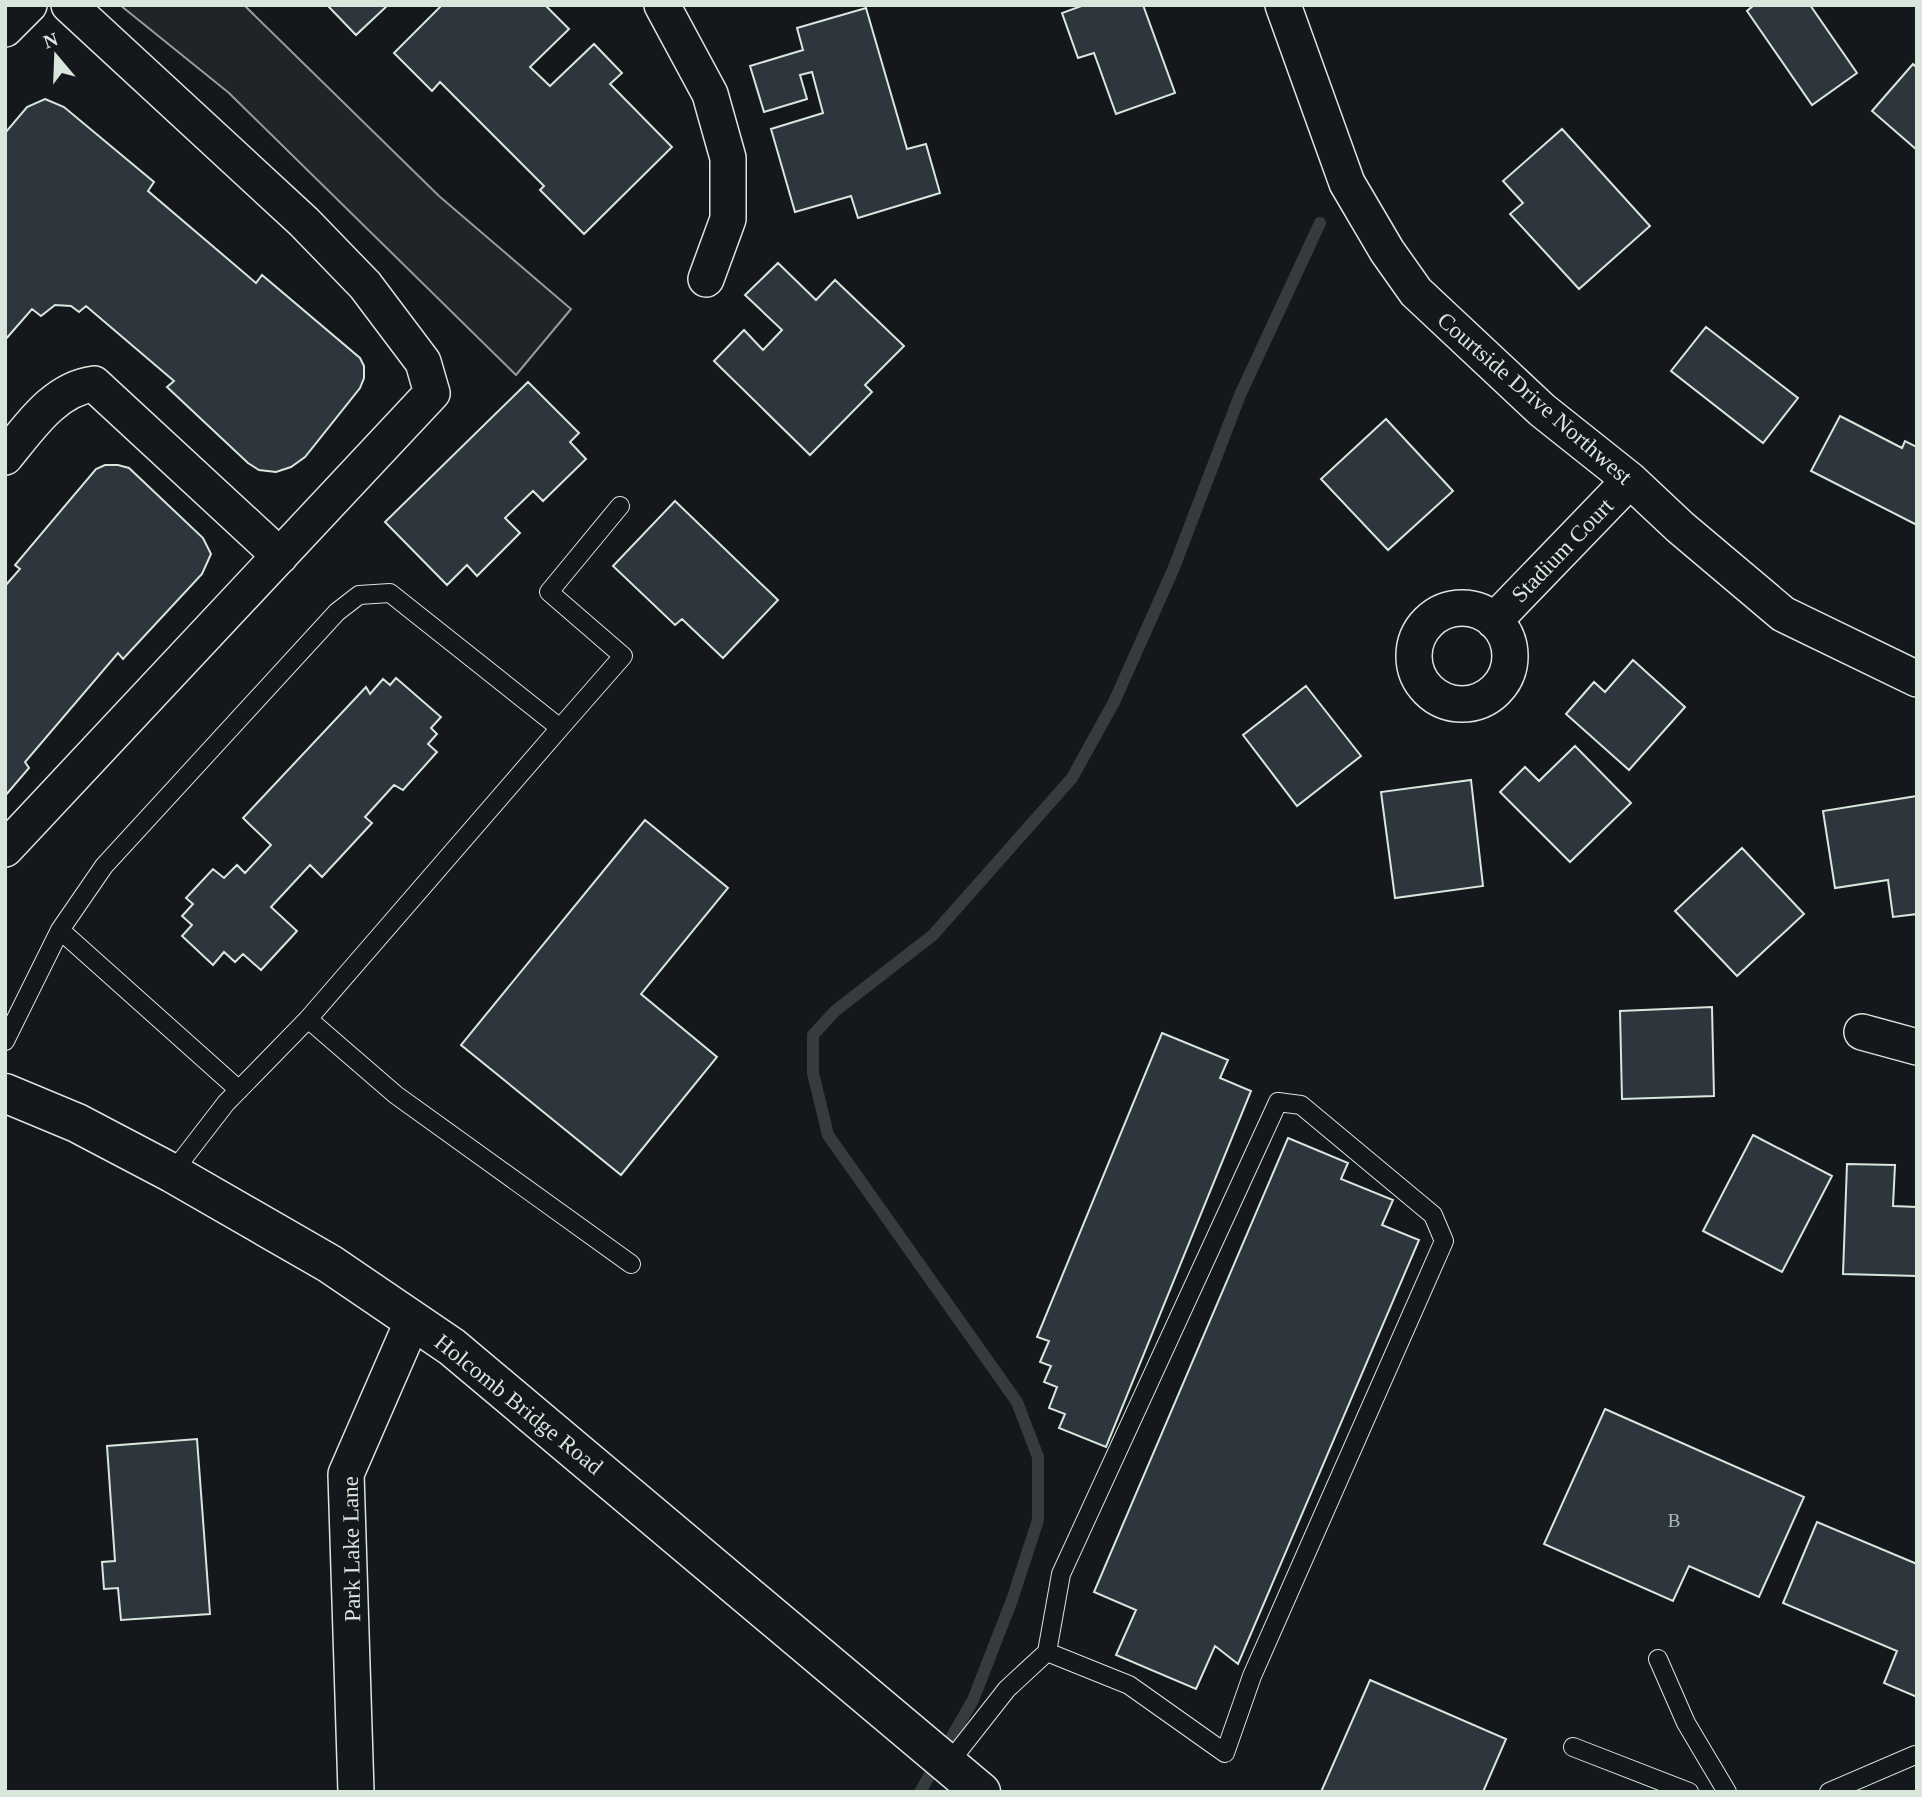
<svg xmlns="http://www.w3.org/2000/svg" width="1922" height="1797" viewBox="0 0 1922 1797" font-family="Georgia,serif">
<style>
.green{fill:#202428;stroke:#939e99;stroke-width:2}
.lines{fill:none;stroke-linecap:round;stroke-linejoin:round}
.stream{stroke:#363b3e;stroke-width:12}
.building{fill:#2c363c;stroke:#d8e6dc;stroke-width:2}
.lane-casing{stroke:#d8e6dc;stroke-width:20}
.street-casing{stroke:#d8e6dc;stroke-width:38}
.primary-casing{stroke:#d8e6dc;stroke-width:41}
.lane{stroke:#14181c;stroke-width:18}
.street{stroke:#14181c;stroke-width:35}
.primary{stroke:#14181c;stroke-width:38}
.labels{text-anchor:middle;stroke-width:5;stroke-linejoin:round;paint-order:stroke}
.number-label{font-size:19px;fill:#adbab4}
.street-label{font-size:23px;fill:#d8e6dc;stroke:#14181c}
</style>
<rect width="100%" height="100%" fill="#14181c"/>
<!-- green -->
<path class="green" d="M120 5H244L439 196 571 309 516 375 229 93Z"/>
<g class="lines">
<!-- stream -->
<path class="stream" d="M920 1792 973 1700 1012 1600 1038 1520V1457L1017 1402 828 1135 813 1073V1035L835 1011 933 935 1072 778 1114 702 1173 570 1240 395 1320 223"/>
</g>
<!-- building -->
<path class="building" d="M327 5H388L356 35Z
M442 5H545L569 29 530 67 550 86 594 44 622 73 610 84 672 147 584 234 540 190 544 186 440 82 432 91 394 53Z
M1084 5H1143L1175 93 1116 114 1094 53 1078 58 1062 13Z
M1754 5H1810L1857 73 1812 105 1747 11Z
M866 8 907 149 926 144 940 193 858 218 851 196 795 212 771 129 823 113 812 72 800 75 807 99 764 112 750 66 803 50 797 28Z
M1913 64 1917 68V150L1872 111Z
M45 99 64 107 154 182 148 191 256 283 262 275 360 358 364 366V378L360 388 305 457 291 467 276 472 259 470 248 463 167 387 174 381 86 306 79 312 71 306 55 305 41 316 32 309 5 340V133L27 107Z
M1562 129 1650 226 1579 289 1510 214 1523 203 1503 181Z
M778 263 816 300 835 280 904 346 865 385 872 392 810 455 714 361 744 330 763 350 782 330 745 295Z
M1706 327 1798 398 1763 443 1671 371Z
M528 382 579 433 570 442 586 459 543 501 533 491 505 518 520 533 477 576 467 565 447 585 385 522Z
M1840 416 1902 448 1905 441 1917 447V525L1811 471Z
M1386 419 1453 491 1388 550 1321 479Z
M105 465H118L129 468 203 538 211 554 202 574 123 659 118 653 25 762 29 768 5 796V586L20 569 15 565 96 469Z
M675 501 778 600 723 658 682 619 675 625 613 566Z
M1633 660 1685 707 1629 770 1566 714 1594 682 1605 692Z
M396 678 441 717 431 728 437 734 428 744 437 752 403 790 394 785 365 817 372 823 322 877 310 865 271 907 297 931 261 970 243 954 235 962 224 952 213 965 182 936 192 925 182 916 193 904 186 898 213 869 224 878 237 865 245 873 271 845 243 818 366 687 370 694 383 679 390 685Z
M1306 686 1361 756 1297 806 1243 735Z
M1575 746 1631 803 1570 862 1500 792 1525 767 1539 781Z
M1471 780 1483 886 1395 898 1381 792Z
M1917 796V914L1893 917 1888 880 1835 888 1823 811Z
M645 820 728 888 641 994 717 1057 621 1175 461 1045Z
M1742 848 1804 914 1737 976 1675 911Z
M1712 1007 1714 1096 1622 1099 1620 1011Z
M1162 1033 1228 1060 1220 1078 1251 1091 1106 1447 1059 1428 1065 1414 1049 1408 1057 1387 1044 1382 1051 1366 1040 1362 1049 1341 1037 1337Z
M1753 1135 1832 1176 1782 1272 1703 1231Z
M1288 1138 1348 1163 1341 1179 1393 1200 1382 1225 1419 1240 1238 1664 1215 1646 1196 1689 1116 1655 1136 1610 1094 1592Z
M1847 1164 1895 1165 1893 1206 1917 1207V1276L1843 1274Z
M1605 1409 1804 1497 1759 1597 1689 1566 1673 1601 1544 1544Z
M197 1439 210 1614 121 1620 118 1588 104 1589 102 1562 115 1561 107 1446Z
M1817 1522 1917 1564V1697L1884 1683 1897 1651 1783 1603Z
M1370 1680 1506 1739 1483 1792H1321Z"/>
<g class="lines">
<!-- lane casing -->
<g class="lane-casing">
<path id="lane" d="M560 728 623 656 549 592 620 506
M60 930 239 1090
M308 1019 396 1095 631 1264
M5 1041 60 930 104 866 337 612 359 595 390 593 560 728 308 1019 226 1103 172 1173
M1658 1659 1686 1723 1727 1792
M1573 1747 1689 1792
M948 1764 1007 1689 1047 1652 1129 1685 1225 1753 1252 1676 1444 1241 1433 1215 1301 1105 1278 1102 1061 1574 1047 1652
M1829 1792 1915 1755"/>
</g>
<!-- street casing -->
<g class="street-casing">
<path id="street" d="M662 5 710 94 728 158V219L706 279
M1283 5 1347 183 1387 251 1416 292 1542 410 1630 480 1680 527 1783 614 1917 679
M5 29 29 5
M5 457C29 428 54 389 94 384L280 556
M1414 656a48 48 0 1 1 96 0a48 48 0 1 1-96 0Z
M1494 621 1630 480
M5 849 432 393 423 362 365 285 304 222 69 5
M1862 1032 1917 1047
M356 1792 346 1474 413 1320"/>
</g>
<!-- primary casing -->
<g class="primary-casing">
<path id="primary" d="M5 1093 77 1123 172 1173 330 1264 452 1347 981 1792"/>
</g>
<!-- lane -->
<use href="#lane" class="lane"/>
<!-- street -->
<use href="#street" class="street"/>
<!-- primary -->
<use href="#primary" class="primary"/>
</g>
<g class="labels">
<!-- number labels -->
<g class="number-label">
<text x="1674" y="1527">B</text>
</g>
<!-- street labels -->
<g class="street-label">
<text transform="translate(1535 398) rotate(41)" y="8">Courtside Drive Northwest</text>
<text transform="translate(1562 550) rotate(-46)" y="8">Stadium Court</text>
<text transform="translate(519 1404) rotate(39)" y="8">Holcomb Bridge Road</text>
<text transform="translate(351 1549) rotate(-91)" y="8">Park Lake Lane</text>
</g>
</g>
<!-- border -->
<rect width="1922" height="1797" fill="none" stroke="#d8e6dc" stroke-width="14"/>
<!-- north arrow -->
<g transform="translate(56 56) rotate(341)" stroke="#14181c" stroke-width="5" paint-order="stroke">
<path d="M0-5L12 26L0 18L-12 26Z" fill="#d8e6dc"/>
<text y="-10" font-size="19" font-weight="bold" text-anchor="middle" fill="#d8e6dc">N</text>
</g>
</svg>
